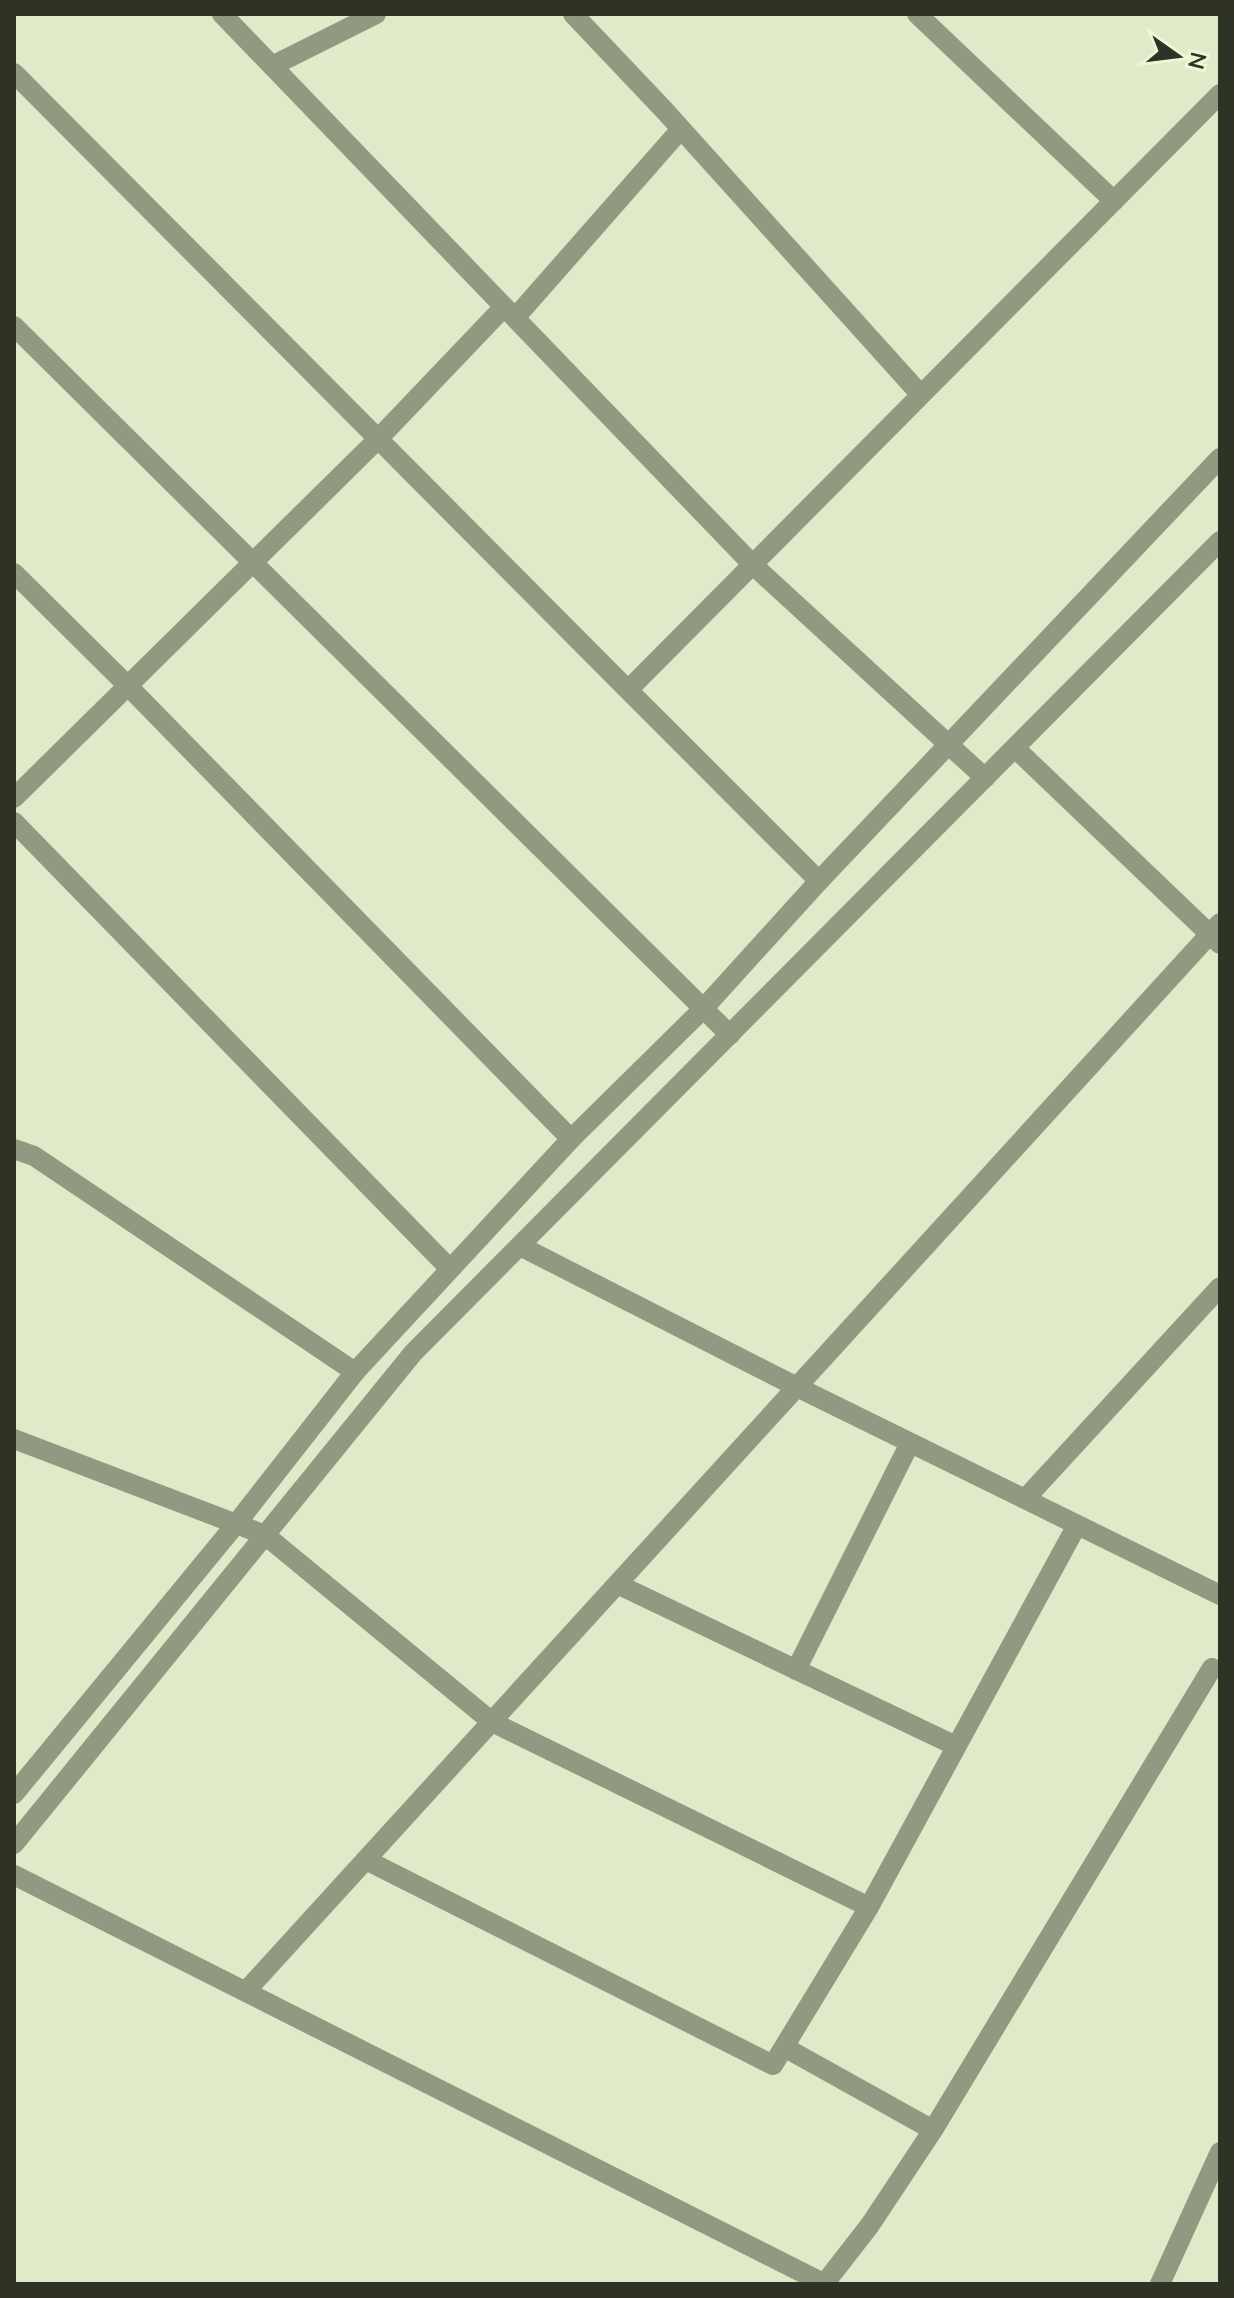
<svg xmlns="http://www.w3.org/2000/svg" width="1234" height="2298" viewBox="0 0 1234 2298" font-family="Mulish,sans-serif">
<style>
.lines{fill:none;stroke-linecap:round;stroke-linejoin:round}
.minor{stroke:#919981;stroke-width:20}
.tertiary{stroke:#919981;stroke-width:20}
</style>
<rect width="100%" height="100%" fill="#deeac8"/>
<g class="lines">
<!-- minor -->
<path class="minor" d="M222 14 753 565 985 778
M573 14 665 111 921 395
M917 14 1114 201
M272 66 376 14
M14 73 628 690
M515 318 681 129
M14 326 730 1035
M14 573 128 686 571 1139
M1015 748 1220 944
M14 798 378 439 504 307
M14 822 450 1269
M819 881 628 690 1220 94
M14 1149 34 1156 355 1372
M520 1246 797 1387 1220 1595
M14 1439 265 1535 492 1722 869 1907
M1025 1499 1220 1287
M617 1584 956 1746
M796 1670 910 1443
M366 1860 773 2065 869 1907 1077 1525
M14 1875 825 2284
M246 1991 1220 923
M784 2047 933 2130
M825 2283 870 2225 933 2130 1212 1668
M1160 2284 1220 2152"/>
<!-- tertiary -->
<path class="tertiary" d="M14 1794 236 1524 355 1372 571 1139 703 1009 819 881 1220 458
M14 1844 413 1353 1220 541"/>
</g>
<!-- border -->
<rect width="1234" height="2298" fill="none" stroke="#2f3326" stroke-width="32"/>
<!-- north arrow -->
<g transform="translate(1178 56) rotate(104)" stroke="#ecf7d5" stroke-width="6" paint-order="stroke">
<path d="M0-6L14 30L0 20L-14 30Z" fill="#2f3326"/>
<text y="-12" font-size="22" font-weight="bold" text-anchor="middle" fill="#2f3326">N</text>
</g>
</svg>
